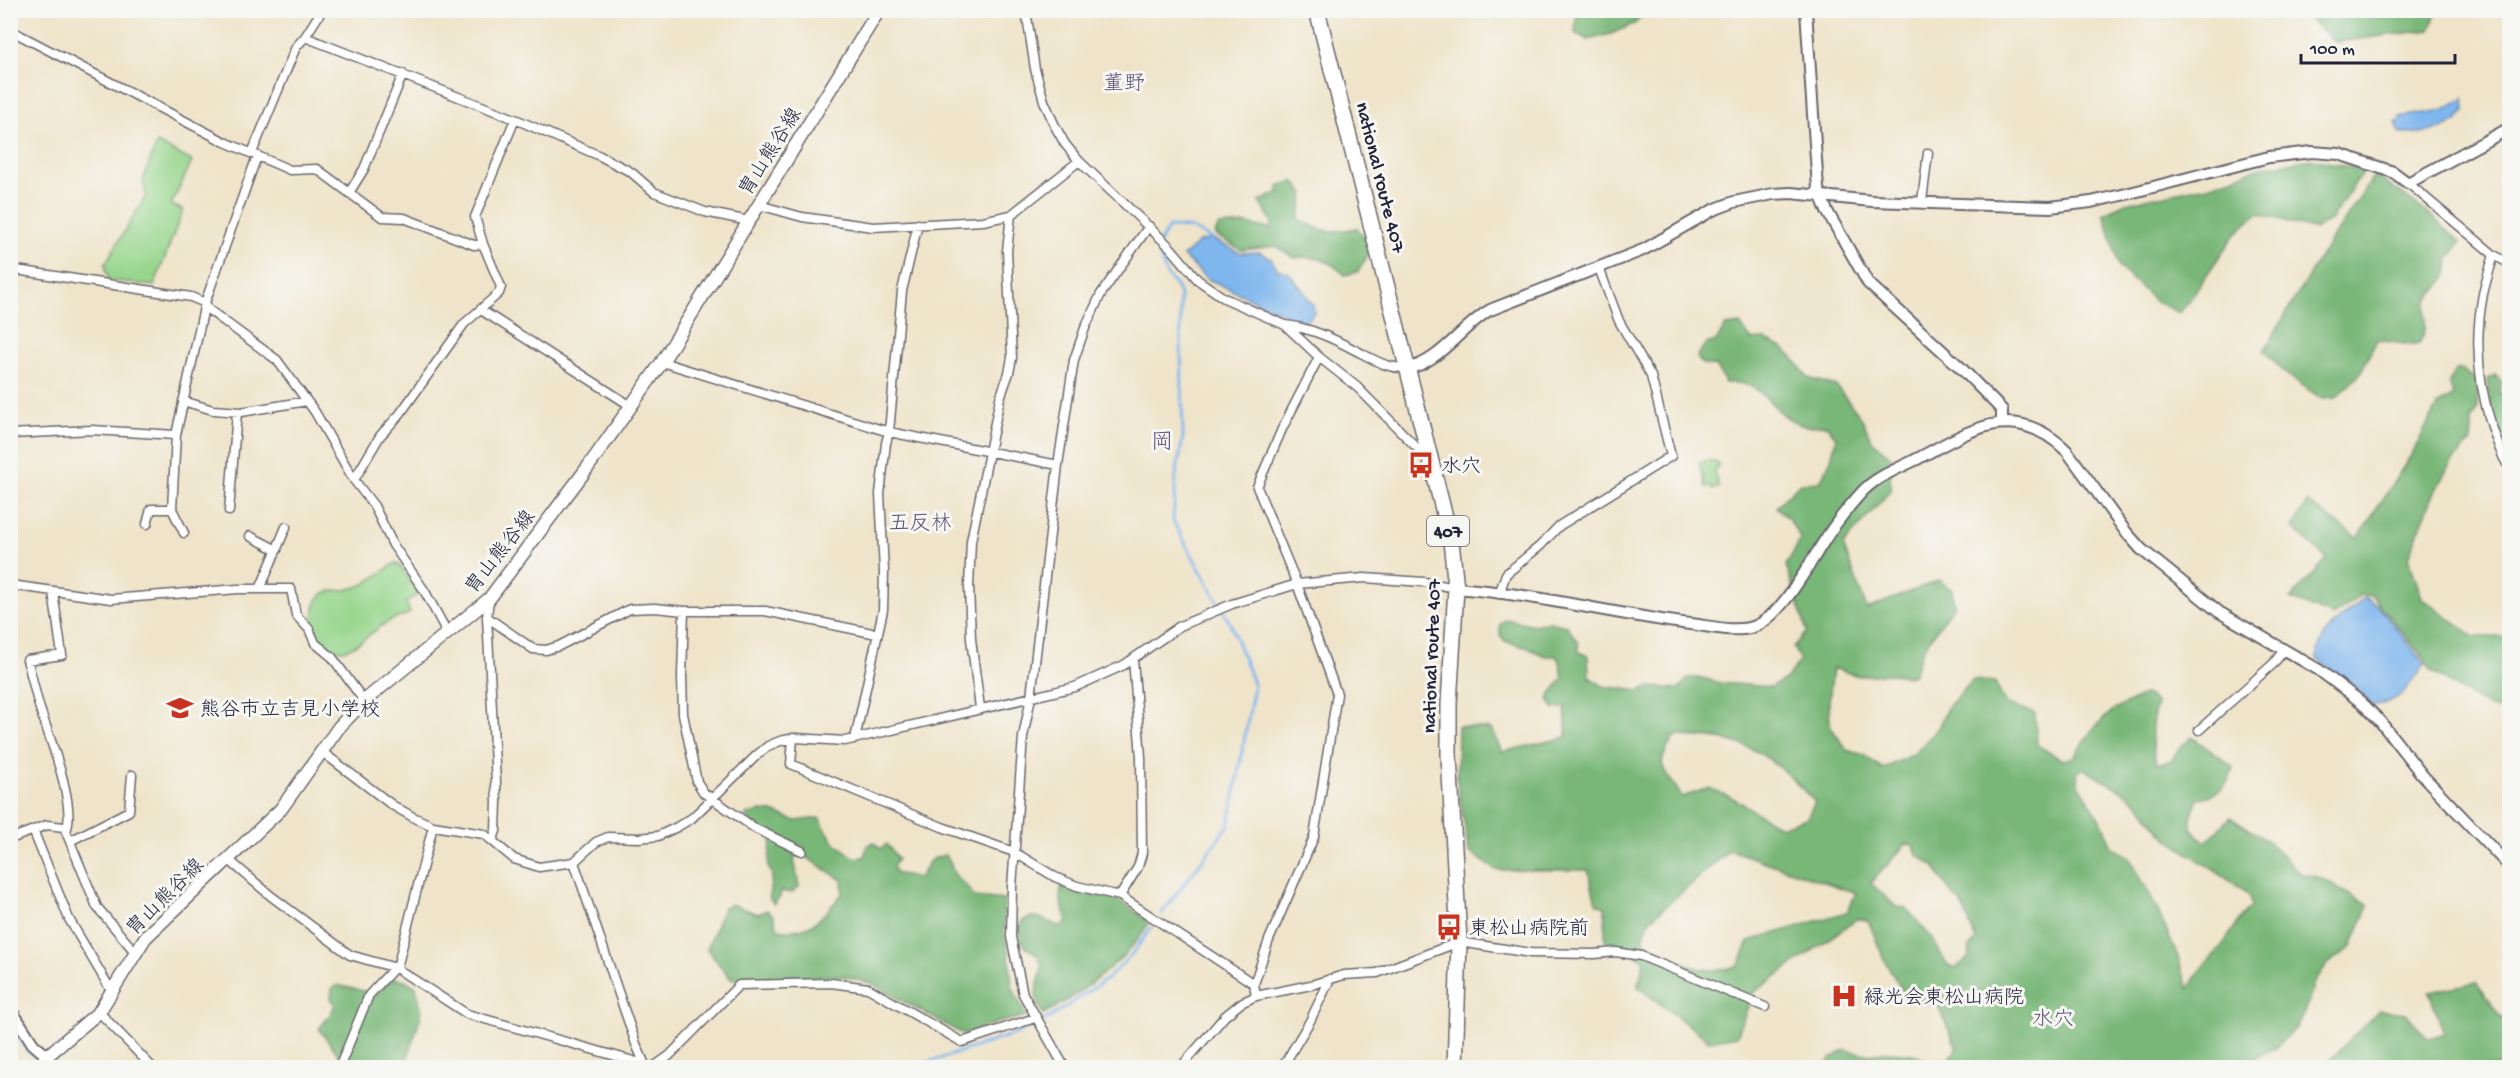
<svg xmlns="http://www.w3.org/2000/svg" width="2520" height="1078" viewBox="0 0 2520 1078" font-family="'Gochi Hand','Klee One',sans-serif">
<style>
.green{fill:#97d68c;stroke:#5c7c64;stroke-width:1.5}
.forest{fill:#79b778;stroke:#4e6c5a;stroke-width:1.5;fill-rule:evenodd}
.water{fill:#7eb6ee;stroke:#506c94;stroke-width:1.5}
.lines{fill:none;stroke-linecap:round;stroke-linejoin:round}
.stream{stroke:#7eb6ee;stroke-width:3}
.minor-casing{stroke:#6a666d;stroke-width:11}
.tertiary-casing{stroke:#6a666d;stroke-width:14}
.secondary-casing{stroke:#6a666d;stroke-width:15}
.trunk-casing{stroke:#6a666d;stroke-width:18}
.minor{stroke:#fff;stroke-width:8}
.tertiary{stroke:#fff;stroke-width:10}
.secondary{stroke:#fff;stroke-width:12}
.trunk{stroke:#fff;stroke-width:15}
.labels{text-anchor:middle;stroke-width:6;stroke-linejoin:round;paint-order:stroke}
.shield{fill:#f6f6f2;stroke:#626272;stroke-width:1.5}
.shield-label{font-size:18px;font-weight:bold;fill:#22223b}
.street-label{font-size:20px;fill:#22223b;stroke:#f6f6f2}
.poi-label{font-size:20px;fill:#22223b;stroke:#f6f6f2;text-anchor:start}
.neighbourhood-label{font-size:21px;fill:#5f5479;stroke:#f6f6f2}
.quarter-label{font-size:22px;fill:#5f5479;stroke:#f6f6f2}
</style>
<rect width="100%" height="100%" fill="#f6f6f2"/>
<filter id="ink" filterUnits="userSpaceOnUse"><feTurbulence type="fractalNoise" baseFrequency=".0167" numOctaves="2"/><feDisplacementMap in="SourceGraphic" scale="12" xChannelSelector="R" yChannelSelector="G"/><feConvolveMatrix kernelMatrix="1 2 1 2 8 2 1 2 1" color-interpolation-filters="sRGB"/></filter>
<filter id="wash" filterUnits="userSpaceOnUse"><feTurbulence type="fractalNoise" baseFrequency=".008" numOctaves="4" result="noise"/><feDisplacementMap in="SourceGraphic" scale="24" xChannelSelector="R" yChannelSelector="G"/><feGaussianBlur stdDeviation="1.35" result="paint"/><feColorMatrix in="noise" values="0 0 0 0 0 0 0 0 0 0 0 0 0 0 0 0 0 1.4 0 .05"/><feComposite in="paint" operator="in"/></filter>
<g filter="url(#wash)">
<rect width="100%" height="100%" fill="#efe4c9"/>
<!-- green -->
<path class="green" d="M157 143 192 161 171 205 183 210 154 286 108 280 105 264 146 196 143 179Z
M1708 460 1716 462 1719 466 1714 471 1719 487 1712 490 1710 486 1706 487 1699 463Z
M396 563 402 568 409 580 420 593 406 602 410 613C402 617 394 618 388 622 362 636 348 665 318 641 312 624 308 593 333 591 343 590 350 590 360 586 373 580 384 570 396 563Z"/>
<!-- forest -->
<path class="forest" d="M1577 11V10L1646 11 1636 23 1611 34 1588 40 1575 33Z
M2308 11V10L2437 11 2430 30 2336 42 2309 19Z
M2313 159 2364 170 2331 219 2315 230 2258 213 2235 234 2180 313 2156 302 2119 267 2104 213 2126 203 2212 185 2261 167Z
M2375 175 2425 211 2461 242 2448 260C2451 278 2437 289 2426 301L2425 331 2419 344 2412 345 2377 340 2359 375 2336 398 2322 399 2286 374 2264 351 2318 260Z
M1294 181 1304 194 1299 219C1321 233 1332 233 1357 228L1366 239 1369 253 1358 272 1345 275C1329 260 1316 255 1294 258L1276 246 1241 250 1215 235 1218 226 1247 224 1271 229 1272 221 1259 202 1277 193 1280 185Z
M1740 324 1751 340 1764 339 1783 348 1794 359 1808 378 1836 386 1862 419 1872 441 1891 456 1890 491 1843 545 1867 609 1939 580 1952 590 1954 605 1923 649 1913 676 1888 674 1858 676 1833 668 1829 701 1830 726 1847 750 1864 755 1883 769 1915 753 1938 728 1947 708 1973 680 1995 682 2005 703 2035 713 2037 745 2062 760 2073 758 2092 730 2113 710 2146 694 2157 704C2150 723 2150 745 2157 764L2171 761 2178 750 2192 737 2233 767C2230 787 2216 795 2198 799 2189 820 2185 827 2206 842L2231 817 2269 842 2301 874C2326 874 2346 897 2369 905L2351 948 2327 964 2316 980 2309 1001 2296 1028 2275 1048 2245 1063 2228 1068 1825 1067 1830 1059 1846 1050 1870 1055 1888 1052 1913 1054 1929 1062 1949 1060 1957 1048 1938 1006 1907 998 1885 962 1868 920 1857 919 1753 993 1737 1036 1709 1041 1638 987 1644 961 1629 950 1611 949 1605 940V907L1596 903 1588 870H1496L1469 852 1457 781 1458 726 1491 729 1502 752 1567 737 1565 707 1554 709 1549 701 1550 695 1563 678 1560 662 1556 656H1545L1528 648 1505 641 1500 635V624L1506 619 1534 625 1549 622 1567 626 1578 642 1579 652 1588 655 1589 677 1603 686 1639 691 1648 687 1679 689 1688 678H1702L1720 683 1772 687 1786 679 1800 661 1793 647 1807 632 1786 565 1801 539 1789 519 1776 507 1800 483 1820 482 1831 459 1836 438 1827 425C1819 425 1806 428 1799 424 1766 410 1767 380 1725 383L1717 367 1702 364 1697 357 1706 343 1716 342 1725 326ZM1675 736C1697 737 1724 737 1745 746 1773 757 1794 781 1815 802L1807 818 1780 827 1735 799 1709 788 1682 797C1664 766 1652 770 1675 736ZM2084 768C2099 782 2120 786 2135 800 2147 810 2153 826 2165 836 2191 858 2223 873 2249 895L2251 907C2237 919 2232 934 2220 948 2208 961 2197 973 2188 989L2178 957 2154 902 2129 857 2112 847 2101 820 2079 785 2077 773ZM1906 844 1913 845 1917 855 1934 866 1953 896 1961 902 1976 940 1970 947 1969 957 1956 968 1947 965 1932 938 1906 908 1896 907 1871 883ZM1730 850 1856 893 1847 912 1749 941 1739 965C1705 979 1671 960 1643 940L1649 921Z
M2462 369 2476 380 2478 410 2472 419V442C2437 469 2426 518 2408 557L2422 598 2475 637H2509V702L2494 710 2431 671 2424 658 2371 595 2360 596 2333 616 2290 599 2327 559 2293 528 2307 502 2358 538 2413 452 2437 406 2454 396 2449 383 2456 370Z
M2495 375 2502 383 2499 395 2509 392V459C2494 438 2489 404 2488 379Z
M761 811 772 812 796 821 819 818 833 841 855 858 864 857 867 846 874 842 880 849 887 844 898 859 893 866 895 873 919 878C930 863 924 860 945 855 952 860 950 866 954 873 960 883 968 884 974 897L1004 900V932L1010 962 1012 986 1026 1016 996 1023 964 1035 871 983 842 976 731 979 707 949 724 907 731 904 758 914 767 910 773 915 778 929C813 935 823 915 843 893L842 880 800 853 794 859 799 887 791 893 781 891 780 897 774 904 769 898 772 874 768 867 772 836 747 819 745 815Z
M1061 887 1086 895 1104 896 1120 901 1149 922C1134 955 1075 998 1043 1014 1041 1009 1036 1002 1036 996 1035 986 1044 973 1041 963 1035 942 1020 960 1020 923 1035 910 1044 921 1060 927L1067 922 1060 898Z
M391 978 405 980 416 987 422 1012 405 1067H343L344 1062 319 1029 332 1012 335 1004 331 998 332 989 337 985 377 994Z
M2476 982 2509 1029V1067H2323L2379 1010 2406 1013 2428 1039 2444 1033 2429 992Z"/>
<!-- water -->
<path class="water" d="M2464 98 2465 111C2456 131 2419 134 2400 134L2396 122 2400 121V117L2444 110Z
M1212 239 1240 253 1259 252 1271 258 1277 269 1289 273 1304 292 1313 305 1314 313 1305 322 1294 319 1206 278 1183 256 1199 242Z
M2365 598 2379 607 2425 664 2402 695 2381 705 2373 706 2351 683 2317 659C2316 633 2347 613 2365 598Z"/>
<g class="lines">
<!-- stream -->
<path class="stream" d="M1162 913 1229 825 1254 686 1232 627 1173 521 1176 476 1183 438 1180 297C1178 285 1173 284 1167 275 1162 267 1160 255 1158 245L1169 227 1190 228 1212 239
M10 1022 27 1051 41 1057
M48 1060 54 1063 58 1068
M911 1068 1018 1033 1051 1017 1108 978 1133 953 1151 928"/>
</g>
</g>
<g filter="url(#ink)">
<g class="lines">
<!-- minor casing -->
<g class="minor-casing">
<path id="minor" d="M1026 10 1035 69 1044 101 1055 126 1065 144 1079 161 1170 247 1198 280 1224 298 1285 325 1319 357 1357 387 1428 459
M10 30 225 142 290 170 317 169 382 217 404 218 474 245 483 244
M305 37 515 119 600 156 631 172 654 192 705 212 749 221
M252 153 296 47 305 37 322 10
M2408 183 2494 255 2510 264
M349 193 364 169 403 74
M1922 201 1928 153
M759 205 802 217 873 227 983 221 1011 215 1079 161
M2494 255C2490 268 2486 281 2483 294 2474 341 2478 386 2493 430 2498 443 2501 457 2510 468
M10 269 191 297 205 303 209 310 277 360 315 412 354 480 374 506 393 545 424 590 448 634
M481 310 631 406
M1285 325C1311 328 1332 338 1355 350 1373 359 1387 369 1408 368
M662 362 889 432 1058 465
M183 401 213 410 241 412 307 401
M10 434 92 430 176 435 205 303 257 156
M176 435 172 509 184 533
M354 480 380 436 400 414 464 324 499 293 501 287 483 244 475 217 515 119
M229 511 237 412
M147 524 151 509H172
M250 536 277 550
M10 585 111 599 238 589H291L296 615 309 629 315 643 332 657 364 701
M260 589 286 527
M53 592 62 655 27 660C32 676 35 693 40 709 49 736 77 806 66 831
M1499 594 1506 574 1540 546 1559 526 1671 456 1651 376 1619 321 1599 268
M489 599 487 617 497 801 496 831 493 839
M684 611 682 676 683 714 697 782 704 793 756 829 802 851
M487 617 533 649 546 650 559 646 630 609 655 608 684 611H765L877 634
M980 708 971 639 969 586 971 541 1000 398 1009 373 1012 358 1007 251 1011 215
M2199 730 2273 664 2284 650
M793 738 791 764 942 827 1014 852 1055 877 1077 886 1120 896 1254 984
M855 739 883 610 884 571 880 494 886 443 889 432 902 291 918 224
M321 751 392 805 413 817 433 826 484 834 514 859 539 867 574 862 596 842 608 837 639 838 658 836 677 827 692 818 757 755 768 746 780 741 795 738 845 741 1075 687 1124 665 1180 626 1232 604 1297 584 1364 578 1424 582 1456 588
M33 830 69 919 112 992
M10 839 47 825 64 827 97 907 135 952
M70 841 129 811 132 775
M229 860 271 896 350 955 396 968 467 1014 644 1064
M574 862 636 1044 645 1065
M1120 896 1138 867 1142 853 1141 757 1133 659
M1256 996 1254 984 1269 940 1314 837 1337 694 1297 584 1257 487 1282 429 1319 357
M99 1012 153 1068
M339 1068 369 995 398 964 433 826
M652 1068 669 1056 739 985 831 983 868 988 962 1042 1035 1018
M1065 1068 1023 994 1011 937 1012 887 1023 737 1031 697 1058 465 1074 360 1085 328 1101 294 1149 226
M1180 1068 1225 1016 1241 1003 1256 996 1311 985 1344 975 1377 973 1459 942 1531 953 1594 954 1616 952 1641 956 1765 1007
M1282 1068 1310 1021 1330 979"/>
</g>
<!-- tertiary casing -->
<g class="tertiary-casing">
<path id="tertiary" d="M1806 10 1818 189 1827 211 1868 283 1961 368 2002 410V422
M1408 368C1438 364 1463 325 1490 310L1643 250 1713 210 1734 202 1773 194 1791 193 1872 201 2050 207 2091 202 2126 194 2269 157 2312 152 2339 154 2393 172 2408 183 2510 128
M1456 588C1535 594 1612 614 1690 624 1710 626 1734 633 1753 627 1785 616 1815 551 1835 525 1843 514 1852 503 1861 493 1876 476 1900 468 1919 458 1973 429 2014 400 2067 451L2126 532 2141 549 2219 612 2319 670 2361 702 2379 720 2423 776 2510 867
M10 1008 33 1044 47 1056"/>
</g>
<!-- secondary casing -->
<g class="secondary-casing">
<path id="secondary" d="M38 1068 47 1056 99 1012 145 938 281 809 339 727 364 701 489 599 588 467 662 362 879 10"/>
</g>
<!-- trunk casing -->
<g class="trunk-casing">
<path id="trunk" d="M1317 10 1451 541 1456 588 1449 704V755L1459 942 1455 1068"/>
</g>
<!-- minor -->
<use href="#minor" class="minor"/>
<!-- tertiary -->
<use href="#tertiary" class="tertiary"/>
<!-- secondary -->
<use href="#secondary" class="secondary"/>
<!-- trunk -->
<use href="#trunk" class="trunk"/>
</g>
</g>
<!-- icons -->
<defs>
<g id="bus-bare" transform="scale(2.07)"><path d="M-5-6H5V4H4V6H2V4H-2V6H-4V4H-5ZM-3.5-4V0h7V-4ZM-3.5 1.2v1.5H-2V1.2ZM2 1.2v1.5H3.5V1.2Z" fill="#c8321e" stroke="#f6f6f2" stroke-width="2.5" paint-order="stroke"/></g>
<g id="school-bare" transform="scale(2.07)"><path d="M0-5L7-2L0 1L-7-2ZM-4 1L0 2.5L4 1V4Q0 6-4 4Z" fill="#c8321e" stroke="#f6f6f2" stroke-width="2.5" paint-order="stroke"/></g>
<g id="hospital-bare" transform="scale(2.07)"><path d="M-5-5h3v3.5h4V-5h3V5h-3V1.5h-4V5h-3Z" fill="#c8321e" stroke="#f6f6f2" stroke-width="2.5" paint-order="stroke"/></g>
</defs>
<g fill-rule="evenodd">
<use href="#bus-bare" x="1421" y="465"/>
<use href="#school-bare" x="180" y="708"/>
<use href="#bus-bare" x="1449" y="927"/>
<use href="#hospital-bare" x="1844" y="996"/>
</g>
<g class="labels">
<!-- shield labels -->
<rect class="shield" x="1427" y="516" width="42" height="30" rx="4.5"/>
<g class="shield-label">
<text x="1448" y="537">407</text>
</g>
<!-- street labels -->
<g class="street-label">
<text transform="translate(769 151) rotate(-58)" y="7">胄山熊谷線</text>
<text transform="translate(1382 177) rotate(76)" y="7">national route 407</text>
<text transform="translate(499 551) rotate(-52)" y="7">胄山熊谷線</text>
<text transform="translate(1430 656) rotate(-88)" y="7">national route 407</text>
<text transform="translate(164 896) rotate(-45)" y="7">胄山熊谷線</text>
</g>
<!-- poi labels -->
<g class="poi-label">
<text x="1441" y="472">水穴</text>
<text x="200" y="715">熊谷市立吉見小学校</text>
<text x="1469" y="934">東松山病院前</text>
<text x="1864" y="1003">緑光会東松山病院</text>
</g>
<!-- neighbourhood labels -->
<g class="neighbourhood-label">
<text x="1124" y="89">董野</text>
<text x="920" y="529">五反林</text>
<text x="2053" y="1025">水穴</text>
</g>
<!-- quarter labels -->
<g class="quarter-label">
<text x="1162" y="448">岡</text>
</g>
</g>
<!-- margin -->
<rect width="2520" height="1078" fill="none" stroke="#f6f6f2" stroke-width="36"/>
<!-- scale -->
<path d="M2301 54v9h154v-9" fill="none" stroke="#22223b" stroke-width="3"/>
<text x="2310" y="54" font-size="18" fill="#22223b" stroke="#f6f6f2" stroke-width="4.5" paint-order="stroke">100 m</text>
</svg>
